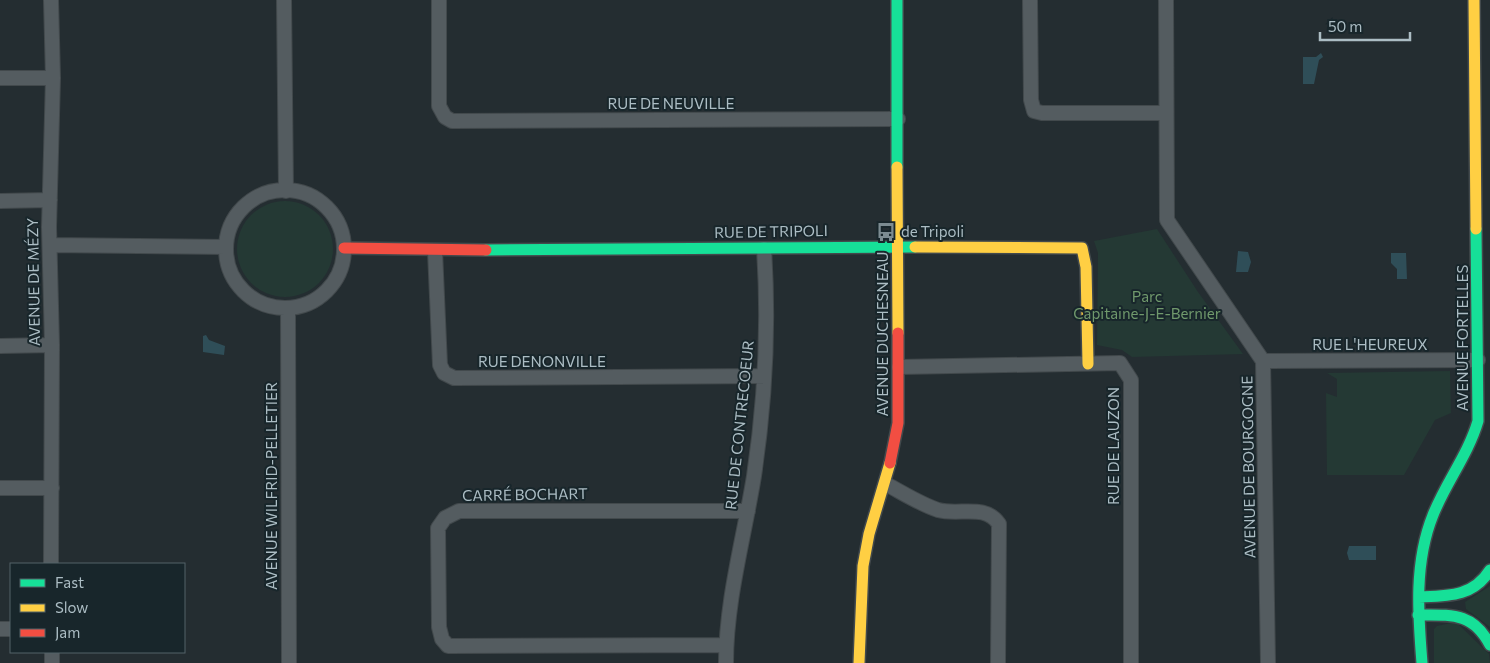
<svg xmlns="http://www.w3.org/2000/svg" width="1490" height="663" viewBox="0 0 1490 663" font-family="Commissioner,sans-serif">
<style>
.green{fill:#243934}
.water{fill:#2f4e58}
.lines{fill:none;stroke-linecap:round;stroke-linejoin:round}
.street-casing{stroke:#42494c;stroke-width:16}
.fast-casing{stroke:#42494c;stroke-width:14}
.slow-casing{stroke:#42494c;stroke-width:14}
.jam-casing{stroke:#42494c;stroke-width:14}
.street{stroke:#545c60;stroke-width:14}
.fast{stroke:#16e098;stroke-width:11}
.slow{stroke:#ffcf43;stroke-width:11}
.jam{stroke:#f24e42;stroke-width:11}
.labels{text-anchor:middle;stroke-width:4;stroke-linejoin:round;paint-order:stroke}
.street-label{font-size:15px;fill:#acbdc4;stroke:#18262b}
.poi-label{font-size:15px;fill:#acbdc4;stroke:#18262b;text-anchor:start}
.park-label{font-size:15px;fill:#70996c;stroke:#18262b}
</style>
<rect width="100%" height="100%" fill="#242d31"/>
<!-- green -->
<path class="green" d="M237 249a48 48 0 1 1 96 0a48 48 0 1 1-96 0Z
M1157 229 1198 292 1243 354 1132 357 1122 350 1097 345 1098 253 1094 241Z
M1450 371 1451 413 1435 420 1404 475H1327L1326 393 1337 397V379L1327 373Z
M1490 586V627L1466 609 1465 602Z
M1456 622 1489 654 1490 663H1434V629L1437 626Z"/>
<!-- water -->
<path class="water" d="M1321 53 1323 57 1319 60 1314 84H1303V57H1316Z
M1238 251 1248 252 1251 262 1248 272H1236Z
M1391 253H1406L1407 279H1397V269L1391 263Z
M206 335 209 340 225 346 224 355 203 352V336Z
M1349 546H1376V560H1349L1347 553Z"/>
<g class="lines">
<!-- street casing -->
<g class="street-casing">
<path id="street" d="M51 0 53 78 49 227 52 345 51 564
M284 0 286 191
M439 0V106L445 117 452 121 898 119
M1030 0 1031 100 1034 111 1042 113H1166
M1166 0 1167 220 1263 361 1268 663
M0 78H53
M226 249a59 59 0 1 1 118 0a59 59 0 1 1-118 0Z
M0 201 50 200
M50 245 226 247
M435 251 440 365 444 373 454 378 764 376
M288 309 289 663
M0 346 52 345
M1263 361 1478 360
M899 367 1120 363 1131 380V663
M886 484C903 493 920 504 938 510 959 516 985 503 999 524L998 663
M0 488H52
M0 629H11
M726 645 448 646 442 639 439 627 438 528 445 518 459 511H748
M52 652V663
M726 663C726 600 744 538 754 476 765 402 769 324 764 249"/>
</g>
<!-- fast casing -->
<g class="fast-casing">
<path id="fast" d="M897 0V167
M486 250 915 247
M1419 597C1448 596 1473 597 1490 570
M1418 615C1451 615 1473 612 1490 645
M1422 663C1418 614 1414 562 1433 515 1446 482 1468 455 1478 421L1476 229"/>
</g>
<!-- slow casing -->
<g class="slow-casing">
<path id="slow" d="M1474 0 1476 229
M897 167 898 333
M915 247 1082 248 1086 267 1088 364
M859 663 863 566 869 534 890 463"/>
</g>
<!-- jam casing -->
<g class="jam-casing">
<path id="jam" d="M344 248 486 250
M890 463 898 423V333"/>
</g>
<!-- street -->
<use href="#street" class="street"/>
<!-- fast -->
<use href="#fast" class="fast"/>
<!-- slow -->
<use href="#slow" class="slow"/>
<!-- jam -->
<use href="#jam" class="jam"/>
</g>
<!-- icons -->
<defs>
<g id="bus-bare" transform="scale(1.5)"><path d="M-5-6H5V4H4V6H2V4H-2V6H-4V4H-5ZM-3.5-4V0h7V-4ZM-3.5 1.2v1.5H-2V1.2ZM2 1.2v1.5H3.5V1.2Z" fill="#7c8b91" stroke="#18262b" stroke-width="2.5" paint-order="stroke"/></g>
</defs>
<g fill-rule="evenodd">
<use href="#bus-bare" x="886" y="232"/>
</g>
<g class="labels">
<!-- street labels -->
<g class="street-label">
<text x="671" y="109">RUE DE NEUVILLE</text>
<text transform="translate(771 232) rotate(-1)" y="5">RUE DE TRIPOLI</text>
<text transform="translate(34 282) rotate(-91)" y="5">AVENUE DE MÉZY</text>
<text transform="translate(883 334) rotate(-90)" y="5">AVENUE DUCHESNEAU</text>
<text transform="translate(1463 338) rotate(-90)" y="5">AVENUE FORTELLES</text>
<text x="1370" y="350">RUE L'HEUREUX</text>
<text x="542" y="367">RUE DENONVILLE</text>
<text transform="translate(740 425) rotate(-84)" y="5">RUE DE CONTRECOEUR</text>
<text transform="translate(1114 446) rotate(-90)" y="5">RUE DE LAUZON</text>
<text transform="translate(1249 467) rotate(-91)" y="5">AVENUE DE BOURGOGNE</text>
<text transform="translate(272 486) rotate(-90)" y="5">AVENUE WILFRID-PELLETIER</text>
<text transform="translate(525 495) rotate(-1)" y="5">CARRÉ BOCHART</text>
</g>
<!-- poi labels -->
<g class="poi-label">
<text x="901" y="237">de Tripoli</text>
</g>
<!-- park labels -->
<g class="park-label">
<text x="1147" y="302">Parc<tspan x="1147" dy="17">Capitaine-J-E-Bernier</tspan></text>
</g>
</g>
<!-- legend -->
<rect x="10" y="563" width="175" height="90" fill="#18262b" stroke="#536268"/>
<rect x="20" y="579" width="25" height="8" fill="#16e098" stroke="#536268"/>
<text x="55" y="588" font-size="15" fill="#acbdc4">Fast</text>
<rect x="20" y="604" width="25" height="8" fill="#ffcf43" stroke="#536268"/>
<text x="55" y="613" font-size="15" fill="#acbdc4">Slow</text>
<rect x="20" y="629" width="25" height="8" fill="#f24e42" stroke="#536268"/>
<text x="55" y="638" font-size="15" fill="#acbdc4">Jam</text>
<!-- scale -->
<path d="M1320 32v8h90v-8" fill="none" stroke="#acbdc4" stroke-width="2.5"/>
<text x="1328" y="32" font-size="15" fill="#acbdc4" stroke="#18262b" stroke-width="4" paint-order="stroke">50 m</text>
</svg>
